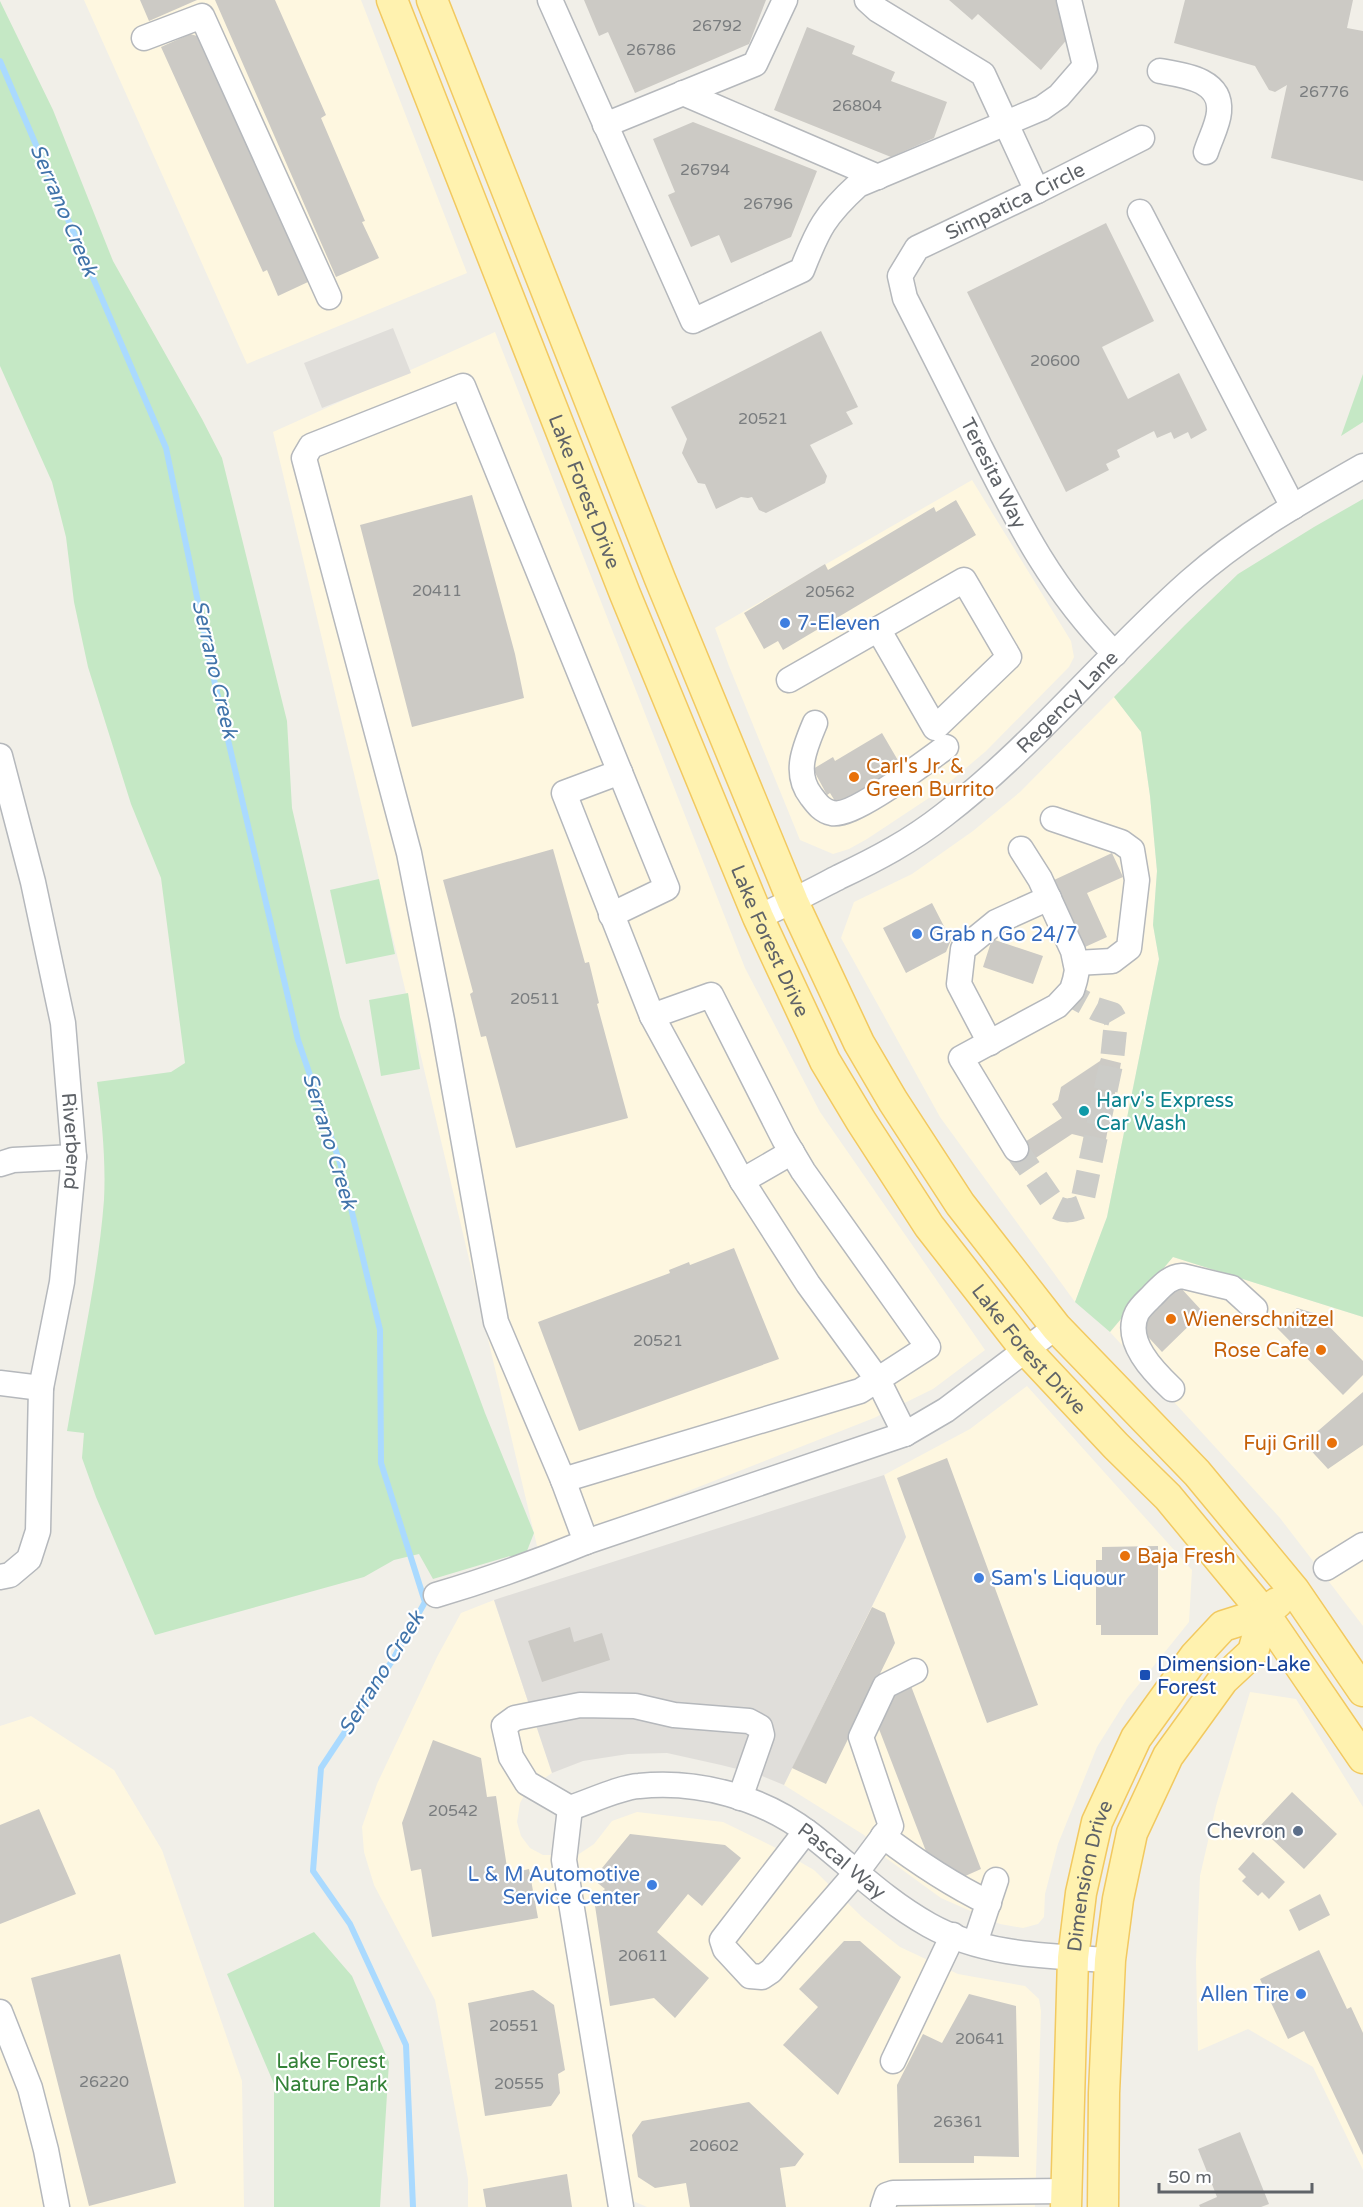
<svg xmlns="http://www.w3.org/2000/svg" width="1363" height="2207" viewBox="0 0 1363 2207" font-family="'Varela Round',sans-serif">
<style>
.commercial{fill:#fef7e0}
.industrial{fill:#e0deda}
.green{fill:#c5e8c5}
.lines{fill:none;stroke-linecap:round;stroke-linejoin:round}
.stream{stroke:#aadaff;stroke-width:6}
.building{fill:#cccac5}
.minor-tunnel{stroke:#ccccc8;stroke-width:24;stroke-dasharray:24 12;stroke-linecap:butt}
.minor-casing{stroke:#b5b8bc;stroke-width:27}
.major-casing{stroke:#f2c960;stroke-width:33}
.minor{stroke:#fff;stroke-width:24}
.major{stroke:#fff2af;stroke-width:30}
.shop-dot{fill:#3f7fe0;stroke:#fff;stroke-width:2}
.food-dot{fill:#e8710a;stroke:#fff;stroke-width:2}
.culture-dot{fill:#0f9aa8;stroke:#fff;stroke-width:2}
.transit-dot{fill:#1a4fb4;stroke:#fff;stroke-width:2}
.service-dot{fill:#5c6f8a;stroke:#fff;stroke-width:2}
.labels{text-anchor:middle;stroke-width:4.5;stroke-linejoin:round;paint-order:stroke}
.number-label{font-size:16px;fill:#7a7d7f}
.street-label{font-size:20px;fill:#5f6368;stroke:#fff}
.shop-label{font-size:20px;fill:#366cbe;stroke:#fff;text-anchor:start}
.food-label{font-size:20px;fill:#c56008;stroke:#fff;text-anchor:start}
.culture-label{font-size:20px;fill:#0d838f;stroke:#fff;text-anchor:start}
.transit-label{font-size:20px;fill:#164399;stroke:#fff;text-anchor:start}
.service-label{font-size:20px;fill:#4e5e75;stroke:#fff;text-anchor:end}
.park-label{font-size:20px;fill:#348238;stroke:#fff}
.water-label{font-size:21px;font-style:italic;fill:#4174aa;stroke:#fff}
</style>
<rect width="100%" height="100%" fill="#f1efe8"/>
<!-- commercial -->
<path class="commercial" d="M84 0H361L467 273 247 364Z
M495 332 745 968 820 1112 985 1350 933 1389 874 1418 538 1550 273 432Z
M972 480 1071 641 1074 657 1069 667 986 751 938 792 867 839 849 849 833 854 800 840 729 666 715 628Z
M1114 697 1141 732 1150 796 1157 871 1153 925 1159 959 1107 1217 1075 1302 940 1117 841 938 854 902 912 874 973 831 1020 792Z
M1173 1257 1363 1317V1626L1280 1518 1110 1332Z
M1027 1386 1192 1570 1189 1622 1127 1699 1097 1747 1058 1844 1045 1894 1044 1917 1038 1924 1023 1928 1000 1924 941 1898 886 1858 864 1835 784 1785 906 1537 884 1475 970 1429Z
M494 1600 552 1773 527 1790 520 1803 517 1822 521 1836 530 1848 543 1855H552L609 2207H468V2179L435 2000 374 1885 364 1852 362 1827 377 1784 437 1657 461 1613Z
M1250 1692 1296 1699 1363 1807V2170L1313 2067 1248 2029 1198 2051 1196 1962 1200 1876 1216 1806Z
M31 1716 114 1770 162 1850 242 2081 244 2207H0V1726Z
M637 1812 723 1822 774 1847 814 1870 862 1917 900 1947 958 1974 1025 1986 1039 1999 1041 2011 1035 2207H647L633 2201 576 1856 594 1844 612 1821Z"/>
<!-- industrial -->
<path class="industrial" d="M393 328 411 373 322 408 304 363Z
M884 1475 906 1537 784 1785 757 1774 721 1765 667 1753 628 1754 583 1761 552 1773 494 1600Z"/>
<!-- green -->
<path class="green" d="M0 1 53 110 113 261 202 419 222 458 287 721 292 808 340 1017 485 1413 534 1533 525 1556H510L433 1579 419 1554 394 1560 364 1577 155 1635 96 1497 82 1458 84 1433 67 1431C80 1355 98 1277 104 1200 106 1161 102 1121 97 1082L171 1072 185 1063 161 878 131 804 88 667 74 602 66 537 52 482 0 366Z
M1363 374V422L1341 436Z
M1363 499V1317L1173 1257 1110 1332 1075 1302 1107 1217 1159 959 1153 925 1157 871 1150 796 1141 732 1114 697 1185 625 1238 574 1314 527Z
M379 879 395 954 346 964 330 890Z
M408 993 420 1069 381 1076 369 1000Z
M314 1932 352 1976 389 2062 380 2207H274V2084L227 1974Z"/>
<g class="lines">
<!-- stream -->
<path class="stream" d="M0 61 166 448 215 684 298 1040 341 1166 380 1330 381 1463 425 1602 392 1661 321 1768 313 1871 350 1924 406 2045 413 2207"/>
</g>
<!-- building -->
<path class="building" d="M140 0H197L149 21Z
M215 0H275L326 115 321 118 365 221 362 222 379 258 336 277Z
M584 0H766L749 44 635 93 608 32 599 36Z
M949 0H1060L1069 37 1041 70 978 14 972 20Z
M1185 0H1353L1347 28 1363 31V181L1271 158 1287 85 1275 92 1269 90 1255 66 1174 43Z
M807 27 855 46 852 54 895 72 891 81 947 102 934 138 891 157 774 110Z
M190 34 201 37 308 282 278 296 267 270 263 272 161 47Z
M693 122 817 171 791 237 731 263 719 235 691 247 668 195 675 192 653 139Z
M1106 223 1154 321 1102 347 1128 399 1179 373 1207 430 1191 439 1188 432 1174 439 1171 432 1157 438 1154 431 1117 450 1120 457 1106 464 1109 470 1066 492 967 292Z
M821 331 858 407 846 412 853 424 810 445 827 476 825 483 766 513 759 510 752 497 748 498 741 497 716 509 705 484 698 483 682 453 687 439 671 407Z
M472 495 515 654 524 698 412 727 360 525Z
M956 500 976 535 783 650 778 641 764 649 744 613 825 564 828 570 934 507 936 512Z
M882 733 903 769 838 806 830 793 827 795 813 769 833 757 835 761Z
M553 849 585 963 589 962 599 1003 597 1004 628 1118 516 1148 486 1036 481 1037 470 994 473 992 443 880Z
M1112 853 1123 877 1087 893 1107 937 1085 947 1054 880Z
M932 903 951 940 946 952 906 973 883 928Z
M992 939 1043 956 1033 984 983 967Z
M1101 1058 1121 1063 1103 1154 1082 1149 1084 1137 1072 1134 1016 1171 1005 1155 1062 1118 1052 1104 1058 1100 1061 1087 1100 1061Z
M734 1248 779 1359 579 1431 538 1322 670 1273 669 1270 689 1262 690 1265Z
M1179 1286 1203 1312 1162 1352 1138 1326 1153 1312 1150 1309Z
M1297 1308 1317 1314 1363 1361V1375L1343 1395 1277 1328Z
M1363 1392V1445L1328 1469 1304 1443Z
M947 1458 1038 1705 987 1723 897 1478Z
M1158 1546V1635H1101V1625H1096V1560H1102V1547Z
M872 1607 885 1613 895 1643 826 1784 792 1768Z
M570 1627 574 1642 602 1633 610 1660 542 1682 528 1641Z
M911 1686 981 1869 963 1877 929 1859 879 1729 896 1692Z
M433 1740 481 1758 487 1797 496 1796 508 1874 529 1869 538 1918 432 1937 421 1869 411 1871 402 1823Z
M1292 1792 1337 1834 1304 1869 1259 1827Z
M39 1809 76 1894 0 1924V1825Z
M630 1834 725 1845 741 1858 702 1906 688 1894 657 1932 709 1978 675 2018 654 1998 610 2006 594 1899 605 1889 593 1879Z
M1253 1852 1285 1882 1269 1899 1262 1892 1258 1896 1242 1881 1246 1877 1238 1869Z
M1320 1894 1330 1915 1299 1931 1289 1910Z
M844 1941H860L901 1977 838 2095 783 2045 818 2007 799 1989Z
M1319 1950 1347 2009 1351 2007 1363 2033V2155L1304 2031 1288 2039 1260 1979Z
M120 1954 176 2183 89 2206 31 1978Z
M533 1990 554 2005 565 2070 558 2074 560 2093 551 2106 485 2116 468 2003Z
M969 1994 1016 2006 1019 2157 974 2156V2163H899L897 2085 923 2034 942 2043Z
M749 2102 804 2154 795 2166 780 2168 786 2207H690L686 2183 655 2188 638 2177 632 2135 642 2121Z
M1240 2132 1269 2204 1261 2207H1200L1199 2205 1217 2197 1198 2149Z
M567 2174 572 2207H486L483 2189Z"/>
<g class="lines">
<!-- minor-tunnel -->
<path class="minor-tunnel" d="M1016 1149 1056 1207C1065 1212 1071 1211 1081 1207L1112 1060 1116 1021 1112 1014 1096 1009 1069 994"/>
<!-- minor casing -->
<g class="minor-casing">
<g id="minor">
<path d="M550 0 693 321 802 270C818 229 825 215 858 185L1042 108 1059 96 1085 66 1069 0"/>
<path d="M867 0 878 10 983 74 1037 191"/>
<path d="M144 38 202 16 329 297"/>
<path d="M1160 71C1183 75 1222 79 1219 112 1218 125 1210 139 1206 152"/>
<path d="M683 93 878 177"/>
<path d="M605 125 755 64 785 0"/>
<path d="M1140 212 1293 507"/>
<path id="s1" d="M1115 654C1052 590 1019 524 979 445 955 396 930 347 905 298L900 276 917 248 1037 191 1142 138"/>
<path d="M789 680 964 580 1009 657 935 728 878 629"/>
<path d="M815 723C805 747 793 773 811 796 817 804 822 811 832 813 853 818 926 761 946 747"/>
<path id="s2" d="M0 756 33 882 63 1023 74 1157 62 1282 41 1388 38 1531 29 1559 10 1575 0 1577"/>
<path d="M620 772 564 793 652 1016 742 1181 808 1284 878 1380 905 1434"/>
<path d="M1053 819 1121 842 1132 850 1137 880 1129 948 1112 961 1076 963"/>
<path id="s3" d="M758 917C786 905 812 891 839 877 877 859 911 841 944 815 1034 746 1105 656 1190 581 1242 535 1303 500 1363 466"/>
<path d="M990 1043 959 984 963 949 996 922 1049 898"/>
<path d="M1016 1149 961 1058 1057 1006 1072 990 1075 980 1077 970 1073 951 1040 879 1021 849"/>
<path d="M0 1164 13 1160 74 1157"/>
<path d="M742 1181 792 1152"/>
<path d="M0 1383 41 1388"/>
<path d="M1172 1389C1154 1372 1123 1341 1137 1313 1140 1307 1147 1301 1152 1296 1162 1286 1169 1277 1182 1276L1232 1288 1255 1309"/>
<path d="M563 1480 860 1391 928 1347 803 1171 784 1139 711 995 652 1016"/>
<path d="M586 1542 563 1480 496 1322 442 1020 409 853 304 458 311 446 463 386 667 888 611 915"/>
<path d="M1326 1568 1363 1545"/>
<path d="M436 1595C487 1580 537 1562 586 1542L905 1434 946 1410 1056 1327"/>
<path id="s4" d="M570 1808C589 1802 620 1787 639 1786 698 1780 762 1797 810 1834 850 1865 884 1900 929 1925 984 1956 1049 1956 1110 1960"/>
<path d="M570 1808 527 1783 511 1757 504 1726 515 1718 580 1705 635 1706 674 1715 749 1721 760 1727 762 1735 740 1798"/>
<path d="M570 1808 564 1860 621 2207"/>
<path d="M806 1831 722 1940 725 1949 750 1976 762 1977 771 1971 856 1873 891 1826 861 1737 885 1686 915 1671"/>
<path d="M883 1836C917 1862 950 1884 989 1903"/>
<path d="M975 1943 996 1880"/>
<path d="M0 2012 30 2088 46 2150 57 2207"/>
<path d="M893 2061 953 1935"/>
<path d="M883 2207 887 2195 893 2193 1067 2191"/>
</g>
</g>
<!-- major casing -->
<g class="major-casing">
<g id="major">
<path id="s5" d="M392 0 625 594 758 917 825 1061 861 1121 929 1226 1025 1349 1116 1446 1168 1497 1264 1613 1363 1758"/>
<path d="M432 0 660 579 793 902 859 1043 893 1101 960 1204 1056 1327 1197 1473 1294 1590 1363 1691"/>
<path id="s6" d="M1066 2207 1073 1958 1081 1893 1097 1822 1136 1738 1195 1656 1223 1626 1264 1613 1277 1603"/>
<path d="M1103 2207 1104 2093 1110 1960 1118 1899 1132 1833 1168 1756 1223 1680 1253 1652 1264 1613"/>
</g>
</g>
<!-- minor -->
<use href="#minor" class="minor"/>
<!-- major -->
<use href="#major" class="major"/>
</g>
<!-- markers -->
<g class="shop-dot">
<circle cx="785" cy="623" r="6"/>
<circle cx="917" cy="934" r="6"/>
<circle cx="979" cy="1578" r="6"/>
<circle cx="652" cy="1885" r="6"/>
<circle cx="1301" cy="1994" r="6"/>
</g>
<g class="food-dot">
<circle cx="854" cy="777" r="6"/>
<circle cx="1171" cy="1319" r="6"/>
<circle cx="1321" cy="1350" r="6"/>
<circle cx="1332" cy="1443" r="6"/>
<circle cx="1125" cy="1556" r="6"/>
</g>
<circle class="culture-dot" cx="1084" cy="1111" r="6"/>
<rect class="transit-dot" x="1139" y="1669" width="12" height="12" rx="3"/>
<circle class="service-dot" cx="1298" cy="1831" r="6"/>
<g class="labels">
<!-- number labels -->
<g class="number-label">
<text x="717" y="31">26792</text>
<text x="651" y="55">26786</text>
<text x="1324" y="97">26776</text>
<text x="857" y="111">26804</text>
<text x="705" y="175">26794</text>
<text x="768" y="209">26796</text>
<text x="1055" y="366">20600</text>
<text x="763" y="424">20521</text>
<text x="437" y="596">20411</text>
<text x="830" y="597">20562</text>
<text x="535" y="1004">20511</text>
<text x="658" y="1346">20521</text>
<text x="453" y="1816">20542</text>
<text x="643" y="1961">20611</text>
<text x="514" y="2031">20551</text>
<text x="980" y="2044">20641</text>
<text x="104" y="2087">26220</text>
<text x="519" y="2089">20555</text>
<text x="958" y="2127">26361</text>
<text x="714" y="2151">20602</text>
</g>
<!-- street labels -->
<g class="street-label">
<text dy="7" stroke="none"><textPath href="#s1" startOffset="579">Simpatica Circle</textPath></text>
<text transform="translate(994 473) rotate(63)" y="7">Teresita Way</text>
<text dy="7" stroke="none"><textPath href="#s5" startOffset="528">Lake Forest Drive</textPath></text>
<text dy="7" stroke="none"><textPath href="#s3" startOffset="380">Regency Lane</textPath></text>
<text dy="7" stroke="none"><textPath href="#s5" startOffset="1014">Lake Forest Drive</textPath></text>
<text dy="7" stroke="none"><textPath href="#s2" startOffset="393">Riverbend</textPath></text>
<text dy="7" stroke="none"><textPath href="#s5" startOffset="1500">Lake Forest Drive</textPath></text>
<text dy="7" stroke="none"><textPath href="#s4" startOffset="296">Pascal Way</textPath></text>
<text dy="7" stroke="none"><textPath href="#s6" startOffset="333">Dimension Drive</textPath></text>
</g>
<!-- shop labels -->
<g class="shop-label">
<text x="797" y="630">7-Eleven</text>
<text x="929" y="941">Grab n Go 24/7</text>
<text x="991" y="1585">Sam's Liquour</text>
<text x="640" y="1881" text-anchor="end">L &amp; M Automotive<tspan x="640" dy="23">Service Center</tspan></text>
<text x="1289" y="2001" text-anchor="end">Allen Tire</text>
</g>
<!-- food labels -->
<g class="food-label">
<text x="866" y="773">Carl's Jr. &amp;<tspan x="866" dy="23">Green Burrito</tspan></text>
<text x="1183" y="1326">Wienerschnitzel</text>
<text x="1309" y="1357" text-anchor="end">Rose Cafe</text>
<text x="1320" y="1450" text-anchor="end">Fuji Grill</text>
<text x="1137" y="1563">Baja Fresh</text>
</g>
<!-- culture labels -->
<g class="culture-label">
<text x="1096" y="1107">Harv's Express<tspan x="1096" dy="23">Car Wash</tspan></text>
</g>
<!-- transit labels -->
<g class="transit-label">
<text x="1157" y="1671">Dimension-Lake<tspan x="1157" dy="23">Forest</tspan></text>
</g>
<!-- service labels -->
<g class="service-label">
<text x="1286" y="1838">Chevron</text>
</g>
<!-- park labels -->
<g class="park-label">
<text x="331" y="2068">Lake Forest<tspan x="331" dy="23">Nature Park</tspan></text>
</g>
<!-- water labels -->
<g class="water-label">
<text transform="translate(64 210) rotate(67)" y="7">Serrano Creek</text>
<text transform="translate(215 669) rotate(77)" y="7">Serrano Creek</text>
<text transform="translate(330 1141) rotate(73)" y="7">Serrano Creek</text>
<text transform="translate(381 1673) rotate(-58)" y="7">Serrano Creek</text>
</g>
</g>
<!-- scale -->
<path d="M1159 2183v9h153v-9" fill="none" stroke="#5f6368" stroke-width="3"/>
<text x="1168" y="2183" font-size="18" fill="#5f6368" stroke="#ffffff" stroke-width="4.5" paint-order="stroke">50 m</text>
</svg>
